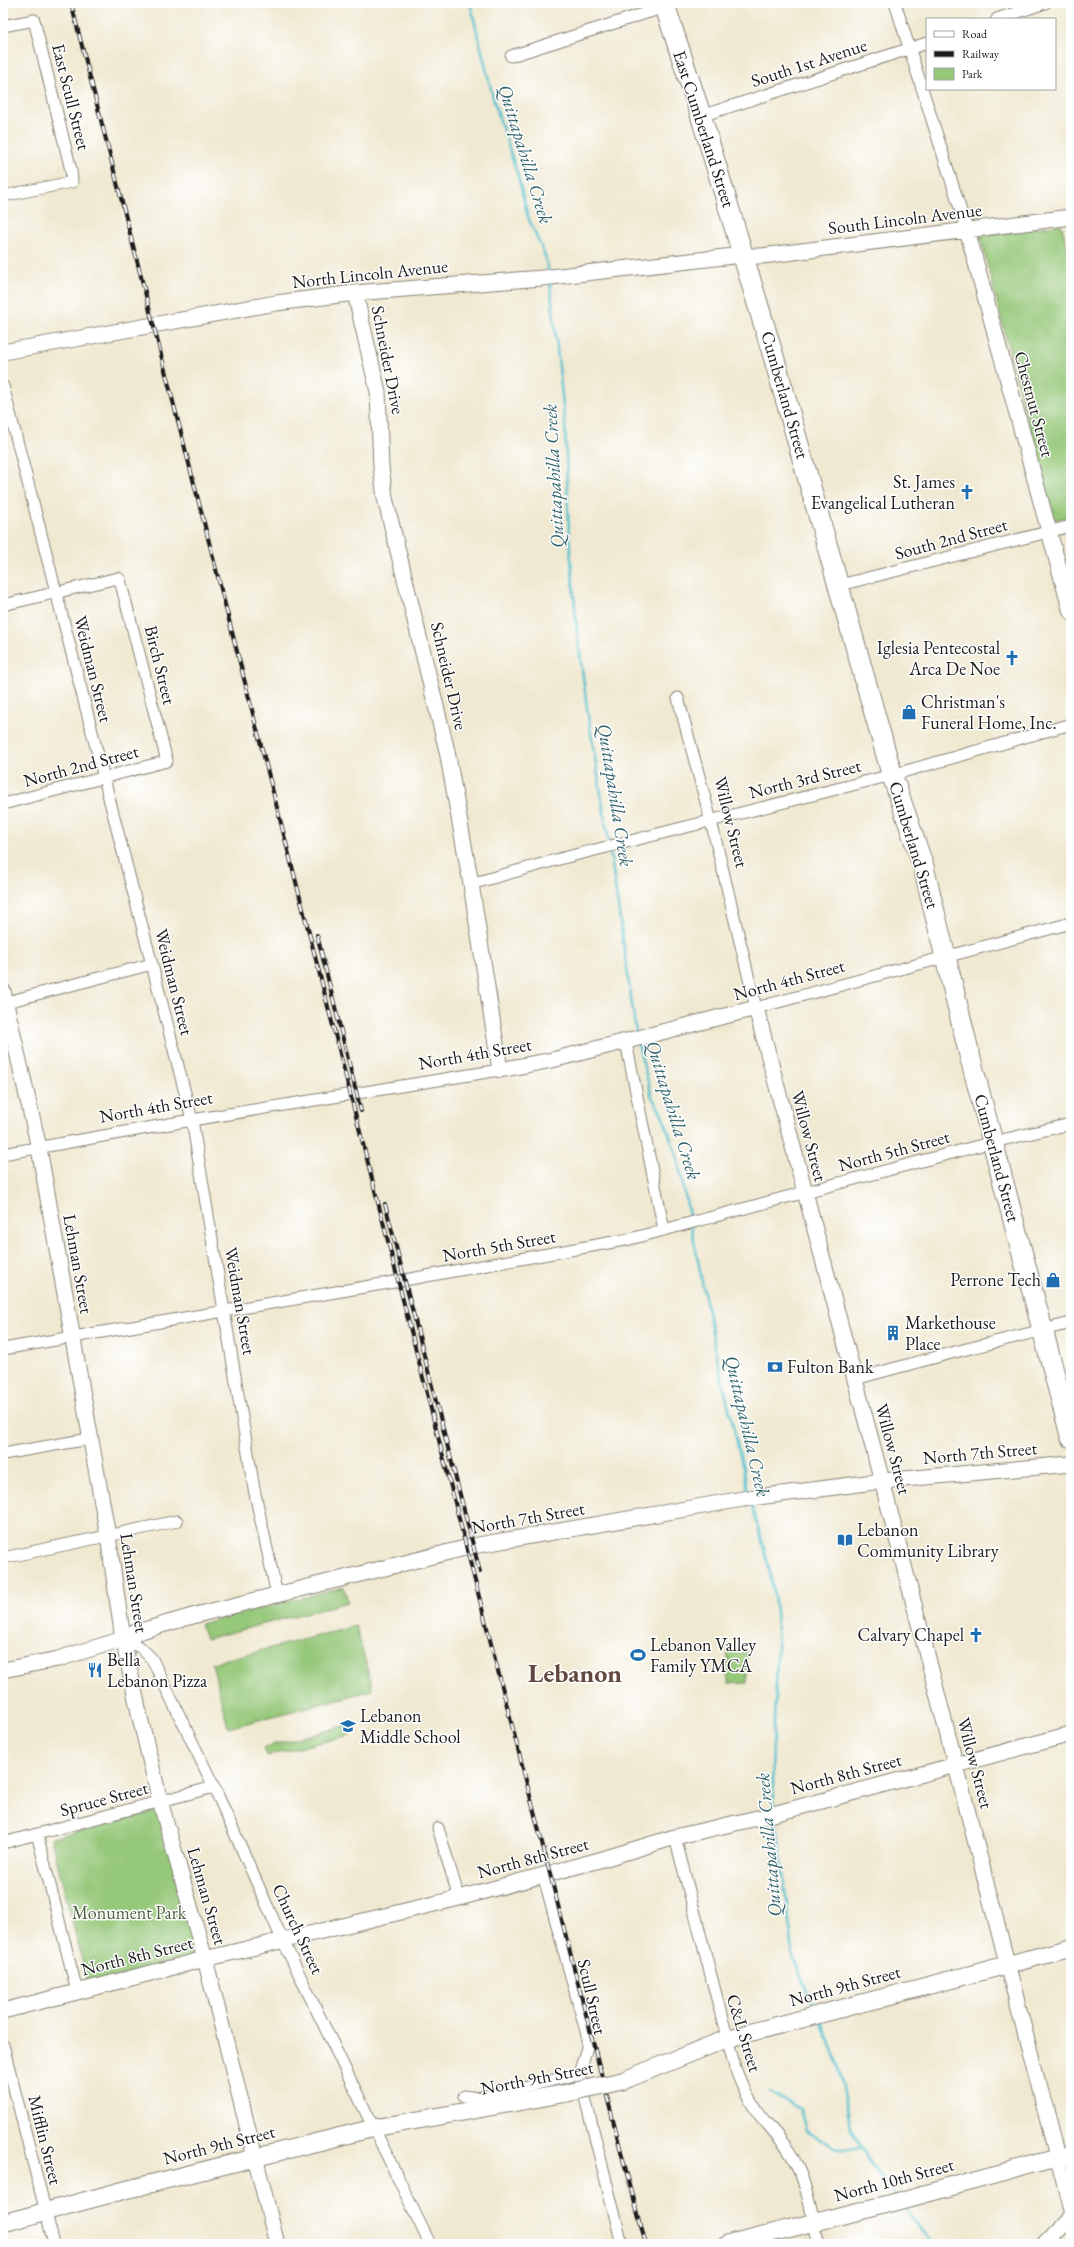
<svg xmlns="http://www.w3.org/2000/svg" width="1074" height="2247" viewBox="0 0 1074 2247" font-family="'EB Garamond',serif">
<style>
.green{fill:#96c879;stroke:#59724a}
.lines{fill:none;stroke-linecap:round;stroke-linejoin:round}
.stream{stroke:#53bfcd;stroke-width:2.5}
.street-casing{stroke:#868276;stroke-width:13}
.secondary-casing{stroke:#868276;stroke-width:17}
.primary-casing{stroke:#868276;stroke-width:19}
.highway-casing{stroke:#868276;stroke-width:22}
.street{stroke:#fff;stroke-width:11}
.secondary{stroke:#fff;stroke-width:15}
.primary{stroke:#fff;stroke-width:17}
.highway{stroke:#fff;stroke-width:20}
.rail-casing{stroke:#1c1c1c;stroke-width:4}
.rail{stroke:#fff;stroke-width:2.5;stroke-dasharray:8;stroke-linecap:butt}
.primary-bridge-casing{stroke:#868276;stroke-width:19;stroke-linecap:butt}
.primary-bridge{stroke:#fff;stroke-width:17}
.labels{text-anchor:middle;stroke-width:3;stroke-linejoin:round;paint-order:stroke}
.street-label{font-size:18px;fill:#1c1c1c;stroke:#fff}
.poi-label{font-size:18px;fill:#1c1c1c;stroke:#fff;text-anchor:start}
.park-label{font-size:18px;fill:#4d6141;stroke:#fff}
.water-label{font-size:19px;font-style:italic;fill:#35656c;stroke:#fff}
.town-label{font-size:26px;font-weight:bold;fill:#62483f;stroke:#fff}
</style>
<rect width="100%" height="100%" fill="#fff"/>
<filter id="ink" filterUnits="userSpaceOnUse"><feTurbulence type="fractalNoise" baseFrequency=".025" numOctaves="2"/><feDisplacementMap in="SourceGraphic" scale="8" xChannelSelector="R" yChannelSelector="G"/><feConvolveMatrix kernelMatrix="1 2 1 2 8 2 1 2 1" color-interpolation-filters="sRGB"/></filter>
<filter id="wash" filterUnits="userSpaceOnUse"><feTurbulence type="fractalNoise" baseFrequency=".012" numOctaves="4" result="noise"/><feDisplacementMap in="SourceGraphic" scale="16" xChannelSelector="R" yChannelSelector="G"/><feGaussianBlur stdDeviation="0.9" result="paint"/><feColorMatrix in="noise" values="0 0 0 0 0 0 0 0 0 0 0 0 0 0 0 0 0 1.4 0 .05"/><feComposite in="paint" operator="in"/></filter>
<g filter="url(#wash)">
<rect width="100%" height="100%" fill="#f0e9d1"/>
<!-- green -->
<path class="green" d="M1061 224 1071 260V516L1053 520 980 236Z
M344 1587 348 1602 206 1639 200 1624Z
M356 1626 373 1690 228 1728 212 1663Z
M728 1652H747V1683L728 1684Z
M348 1725 350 1735 267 1756 264 1747Z
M161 1810 200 1956 88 1984 51 1838Z"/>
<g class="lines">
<!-- stream -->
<path class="stream" d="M470 3 495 105 518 176 528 217 545 256 549 273
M550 282 565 424 569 536 577 631 588 715 609 843
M610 850 636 1033
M638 1044 652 1097 662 1114 677 1156 690 1220
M691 1225 716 1353 749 1494
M751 1503C763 1543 776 1586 777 1628 779 1688 768 1749 775 1809
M776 1818 794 1961 815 2009
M821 2021 839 2068 851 2127 868 2160 895 2196
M770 2092 800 2109 806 2131 836 2148H861
M903 2206 932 2244"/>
</g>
</g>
<g filter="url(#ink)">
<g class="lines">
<!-- street casing -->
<g class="street-casing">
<path id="street" d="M895 3 967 230
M997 19 1045 3
M3 26 34 20 71 170 72 182 3 196
M511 56 665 7
M701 116 927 43
M3 386 192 1120 254 1489 277 1595
M840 585 1071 526
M3 605 118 578 120 580 167 761 3 804
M678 698 711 821 756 1008 1071 923
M471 884 563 858 892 775 1071 724
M3 1003 152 964
M626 1042 664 1230
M3 1154 192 1120 500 1070
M3 1349 388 1283 630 1239 993 1142 1071 1124
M855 1379 955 1352 1071 1323
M3 1454 89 1439
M3 1558 177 1521
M123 1639 140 1647 152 1659 214 1787 283 1941 430 2244
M438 1828 459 1898
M37 1834 77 1991
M675 1837 735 2068C741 2084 748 2100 759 2114 773 2132 789 2146 798 2168 809 2191 812 2219 819 2244
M3 1843 214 1787
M543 1874 587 2035V2047L579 2074 622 2244
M3 2045 54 2244
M464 2096 477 2098 579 2074"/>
</g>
<!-- secondary casing -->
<g class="secondary-casing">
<path id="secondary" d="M967 230 1071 612
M355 293 378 392 381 467 385 498 447 751 471 884 500 1070 552 1060 756 1008 882 1481 1071 2210
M3 352 276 303 355 293 542 278 733 256H762L1071 217
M3 991 39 1148 108 1536 123 1639 141 1722 160 1801 205 1959 277 2244
M3 1670 58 1659 123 1639 134 1633 196 1615 473 1546 743 1499 882 1481 1071 1464
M3 2011 205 1959 459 1898 603 1859 675 1837 766 1816 1071 1734
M1044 2244 1071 2216"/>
</g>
<!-- primary casing -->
<g class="primary-casing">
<path id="primary" d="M622 2081 726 2039 1071 1948
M3 2223 125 2190 374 2128 567 2093
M727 2244 884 2205 1071 2154"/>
</g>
<!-- highway casing -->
<g class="highway-casing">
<path id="highway" d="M664 3 701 116 774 358 892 775 923 865 969 1053 1071 1437"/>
</g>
<!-- street -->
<use href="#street" class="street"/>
<!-- secondary -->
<use href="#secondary" class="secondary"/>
<!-- primary -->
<use href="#primary" class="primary"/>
<!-- highway -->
<use href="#highway" class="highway"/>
<!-- rail casing -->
<g class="rail-casing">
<path id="rail" d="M71 3 624 2163 646 2244
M317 935 361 1111
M385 1204 480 1572"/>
</g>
<!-- rail -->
<use href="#rail" class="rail"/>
<!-- primary-bridge casing -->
<g class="primary-bridge-casing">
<path id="primary-bridge" d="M567 2093 622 2081"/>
</g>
<!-- primary-bridge -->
<use href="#primary-bridge" class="primary-bridge"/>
</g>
</g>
<!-- icons -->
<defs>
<g id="church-bare" transform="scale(1.2)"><path d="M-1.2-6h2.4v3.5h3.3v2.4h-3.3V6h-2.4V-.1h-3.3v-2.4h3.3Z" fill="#1f6fb2" stroke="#fff" stroke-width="2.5" paint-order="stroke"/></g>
<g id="shop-bare" transform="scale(1.2)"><path d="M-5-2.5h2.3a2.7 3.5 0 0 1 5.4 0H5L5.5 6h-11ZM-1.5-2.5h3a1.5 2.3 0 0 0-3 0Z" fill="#1f6fb2" stroke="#fff" stroke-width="2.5" paint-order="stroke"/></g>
<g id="building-bare" transform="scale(1.2)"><path d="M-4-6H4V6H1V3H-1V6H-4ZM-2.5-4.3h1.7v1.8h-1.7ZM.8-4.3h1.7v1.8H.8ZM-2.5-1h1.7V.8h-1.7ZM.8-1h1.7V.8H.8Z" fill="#1f6fb2" stroke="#fff" stroke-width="2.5" paint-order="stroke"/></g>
<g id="bank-bare" transform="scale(1.2)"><path d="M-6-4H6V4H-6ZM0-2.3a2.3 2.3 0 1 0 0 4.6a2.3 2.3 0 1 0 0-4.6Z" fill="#1f6fb2" stroke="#fff" stroke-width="2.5" paint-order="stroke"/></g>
<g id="library-bare" transform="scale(1.2)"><path d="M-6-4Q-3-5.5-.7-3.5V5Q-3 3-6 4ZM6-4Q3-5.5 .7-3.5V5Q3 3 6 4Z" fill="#1f6fb2" stroke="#fff" stroke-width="2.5" paint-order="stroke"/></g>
<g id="stadium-bare" transform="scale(1.2)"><path d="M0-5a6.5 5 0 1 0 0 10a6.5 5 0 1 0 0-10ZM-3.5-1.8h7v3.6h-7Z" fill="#1f6fb2" stroke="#fff" stroke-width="2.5" paint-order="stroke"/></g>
<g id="restaurant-bare" transform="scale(1.2)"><path d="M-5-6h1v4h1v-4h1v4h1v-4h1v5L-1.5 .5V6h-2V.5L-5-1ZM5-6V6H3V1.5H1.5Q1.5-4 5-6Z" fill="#1f6fb2" stroke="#fff" stroke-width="2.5" paint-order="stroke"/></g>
<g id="school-bare" transform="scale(1.2)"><path d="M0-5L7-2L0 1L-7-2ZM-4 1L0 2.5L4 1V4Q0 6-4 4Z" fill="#1f6fb2" stroke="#fff" stroke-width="2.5" paint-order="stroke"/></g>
</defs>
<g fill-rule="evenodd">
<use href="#church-bare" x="967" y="492"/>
<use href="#church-bare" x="1012" y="658"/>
<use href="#shop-bare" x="909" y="712"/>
<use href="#shop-bare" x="1053" y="1280"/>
<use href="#building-bare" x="893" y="1333"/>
<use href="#bank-bare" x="775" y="1367"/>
<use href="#library-bare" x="845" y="1540"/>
<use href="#church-bare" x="976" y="1635"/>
<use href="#stadium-bare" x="638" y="1655"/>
<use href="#restaurant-bare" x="95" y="1670"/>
<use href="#school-bare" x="348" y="1726"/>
</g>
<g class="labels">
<!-- street labels -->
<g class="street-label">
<text transform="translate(809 63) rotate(-18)" y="6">South 1st Avenue</text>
<text transform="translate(71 97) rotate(76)" y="6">East Scull Street</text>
<text transform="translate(704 129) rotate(72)" y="6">East Cumberland Street</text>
<text transform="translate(905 219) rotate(-7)" y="6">South Lincoln Avenue</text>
<text transform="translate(370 274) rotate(-6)" y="6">North Lincoln Avenue</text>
<text transform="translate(388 360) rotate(79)" y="6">Schneider Drive</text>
<text transform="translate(785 395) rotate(74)" y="6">Cumberland Street</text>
<text transform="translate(1034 404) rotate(75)" y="6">Chestnut Street</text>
<text transform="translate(951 539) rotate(-15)" y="6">South 2nd Street</text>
<text transform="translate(160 665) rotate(76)" y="6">Birch Street</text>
<text transform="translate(93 669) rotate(76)" y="6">Weidman Street</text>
<text transform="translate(449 676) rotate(77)" y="6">Schneider Drive</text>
<text transform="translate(81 766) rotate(-15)" y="6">North 2nd Street</text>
<text transform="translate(805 779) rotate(-14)" y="6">North 3rd Street</text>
<text transform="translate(731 822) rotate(76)" y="6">Willow Street</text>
<text transform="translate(914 845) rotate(73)" y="6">Cumberland Street</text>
<text transform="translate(789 980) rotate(-15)" y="6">North 4th Street</text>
<text transform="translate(174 982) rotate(76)" y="6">Weidman Street</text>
<text transform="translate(475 1054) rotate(-10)" y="6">North 4th Street</text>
<text transform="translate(156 1107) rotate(-10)" y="6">North 4th Street</text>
<text transform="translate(809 1136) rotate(75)" y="6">Willow Street</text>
<text transform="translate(894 1151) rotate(-15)" y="6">North 5th Street</text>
<text transform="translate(997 1158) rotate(75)" y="6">Cumberland Street</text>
<text transform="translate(499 1246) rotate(-10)" y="6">North 5th Street</text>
<text transform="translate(78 1264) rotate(80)" y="6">Lehman Street</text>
<text transform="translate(240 1301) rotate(80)" y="6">Weidman Street</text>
<text transform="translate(893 1449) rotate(75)" y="6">Willow Street</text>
<text transform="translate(980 1453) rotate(-5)" y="6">North 7th Street</text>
<text transform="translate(528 1518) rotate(-10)" y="6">North 7th Street</text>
<text transform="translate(134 1583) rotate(81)" y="6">Lehman Street</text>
<text transform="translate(975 1763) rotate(75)" y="6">Willow Street</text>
<text transform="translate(846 1774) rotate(-15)" y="6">North 8th Street</text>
<text transform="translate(104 1799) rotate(-15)" y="6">Spruce Street</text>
<text transform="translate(533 1858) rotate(-15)" y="6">North 8th Street</text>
<text transform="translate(207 1896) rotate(74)" y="6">Lehman Street</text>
<text transform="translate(298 1929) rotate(65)" y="6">Church Street</text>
<text transform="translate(137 1956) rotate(-14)" y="6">North 8th Street</text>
<text transform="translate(845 1986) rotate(-15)" y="6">North 9th Street</text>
<text transform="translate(592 1997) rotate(77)" y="6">Scull Street</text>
<text transform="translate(744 2033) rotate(73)" y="6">C&amp;L Street</text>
<text transform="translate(537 2078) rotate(-11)" y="6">North 9th Street</text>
<text transform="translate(45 2140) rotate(76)" y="6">Mifflin Street</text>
<text transform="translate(219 2145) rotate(-14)" y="6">North 9th Street</text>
<text transform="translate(894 2180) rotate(-15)" y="6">North 10th Street</text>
</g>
<!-- poi labels -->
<g class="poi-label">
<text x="955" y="488" text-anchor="end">St. James<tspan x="955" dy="21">Evangelical Lutheran</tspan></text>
<text x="1000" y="654" text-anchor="end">Iglesia Pentecostal<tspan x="1000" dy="21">Arca De Noe</tspan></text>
<text x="921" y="708">Christman's<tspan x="921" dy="21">Funeral Home, Inc.</tspan></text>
<text x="1041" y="1286" text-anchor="end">Perrone Tech</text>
<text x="905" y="1329">Markethouse<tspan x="905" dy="21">Place</tspan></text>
<text x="787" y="1373">Fulton Bank</text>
<text x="857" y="1536">Lebanon<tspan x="857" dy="21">Community Library</tspan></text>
<text x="964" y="1641" text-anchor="end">Calvary Chapel</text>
<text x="650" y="1651">Lebanon Valley<tspan x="650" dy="21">Family YMCA</tspan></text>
<text x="107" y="1666">Bella<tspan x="107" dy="21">Lebanon Pizza</tspan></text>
<text x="360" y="1722">Lebanon<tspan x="360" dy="21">Middle School</tspan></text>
</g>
<!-- park labels -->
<g class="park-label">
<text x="129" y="1919">Monument Park</text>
</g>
<!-- water labels -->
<g class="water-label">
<text transform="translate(526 154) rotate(73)" y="7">Quittapahilla Creek</text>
<text transform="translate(553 476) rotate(-93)" y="7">Quittapahilla Creek</text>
<text transform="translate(616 795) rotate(81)" y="7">Quittapahilla Creek</text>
<text transform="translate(674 1110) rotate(73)" y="7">Quittapahilla Creek</text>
<text transform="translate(748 1426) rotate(77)" y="7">Quittapahilla Creek</text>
<text transform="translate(768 1845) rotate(-95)" y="7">Quittapahilla Creek</text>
</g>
<!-- town labels -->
<g class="town-label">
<text x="575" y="1682">Lebanon</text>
</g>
</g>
<!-- margin -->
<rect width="1074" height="2247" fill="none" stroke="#fff" stroke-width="16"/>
<!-- legend -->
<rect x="926" y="18" width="130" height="72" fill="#ffffff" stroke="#a4a4a4"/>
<rect x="934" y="31" width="20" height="6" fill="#ffffff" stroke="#a4a4a4"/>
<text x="962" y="38" font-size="12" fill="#1c1c1c">Road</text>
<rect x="934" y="51" width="20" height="6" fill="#1c1c1c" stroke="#a4a4a4"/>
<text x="962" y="58" font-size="12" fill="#1c1c1c">Railway</text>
<rect x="934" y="68" width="20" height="12" fill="#96c879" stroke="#a4a4a4"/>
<text x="962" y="78" font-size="12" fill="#1c1c1c">Park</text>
</svg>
